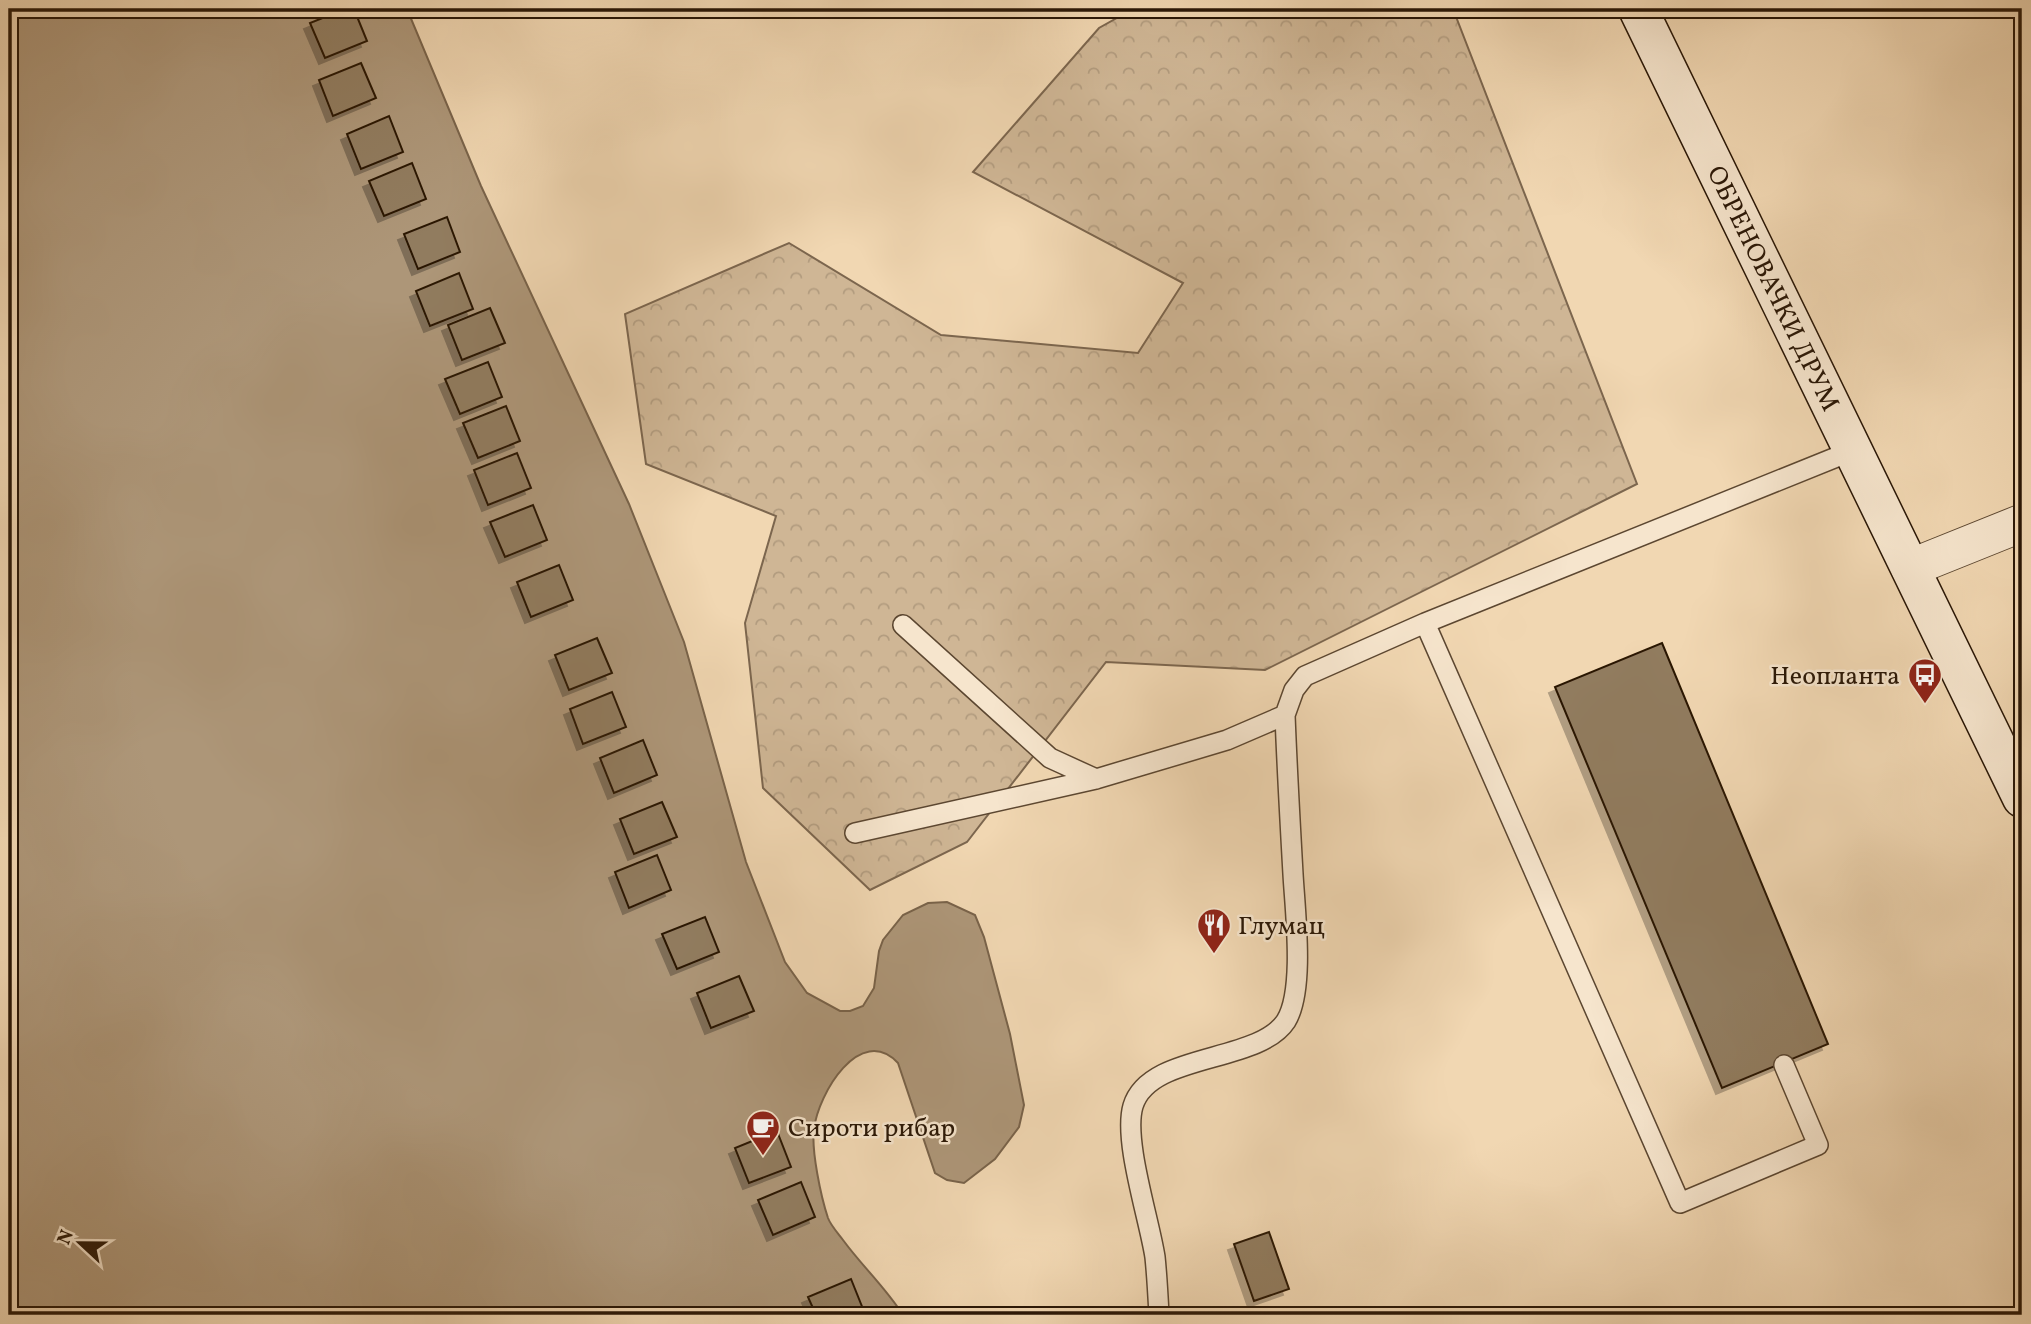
<svg xmlns="http://www.w3.org/2000/svg" width="2031" height="1324" viewBox="0 0 2031 1324" font-family="Vollkorn,serif">
<style>
.forest{fill:url(#forest-crowns);stroke:#7c664e;stroke-width:2}
.water{fill:#ad9678;stroke:#79634a;stroke-width:2}
.building{fill:#917b5f;stroke:#2a1706;stroke-width:2;filter:url(#shadow)}
.lines{fill:none;stroke-linecap:round;stroke-linejoin:round}
.lane-casing{stroke:#5c4731;stroke-width:22}
.street-casing{stroke:#5c4731;stroke-width:39}
.secondary-casing{stroke:#2a1706;stroke-width:41}
.lane{stroke:#f6e5cd;stroke-width:19}
.street{stroke:#f6e5cd;stroke-width:37}
.secondary{stroke:#f6e5cd;stroke-width:38}
.labels{text-anchor:middle;stroke-width:5;stroke-linejoin:round;paint-order:stroke}
.street-label{font-size:26px;fill:#2a1706;stroke:#f6e5cd}
.poi-label{font-size:26px;fill:#2a1706;stroke:#f6e5cd;text-anchor:start}
</style>
<defs>
<pattern id="forest-crowns" width="20" height="18" patternUnits="userSpaceOnUse" patternTransform="scale(1.75)"><rect width="20" height="18" fill="#cfb695"/><path d="M2 6a3 3 0 1 1 6 0M12 15a3 3 0 1 1 6 0" fill="none" stroke="#b29c7f"/></pattern>
<filter id="shadow"><feDropShadow dx="-6" dy="6" stdDeviation="0" flood-color="#0004"/></filter>
</defs>
<rect width="100%" height="100%" fill="#f1d7b2"/>
<filter id="stains"><feTurbulence type="fractalNoise" baseFrequency=".00286" numOctaves="4"/><feColorMatrix values="0 0 0 0 .2 0 0 0 0 .09 0 0 0 0 .02 0 0 0 .5 -.17"/></filter>
<radialGradient id="worn" r=".72"><stop offset=".6" stop-color="#630" stop-opacity="0"/><stop offset="1" stop-color="#630" stop-opacity=".3"/></radialGradient>
<!-- forest -->
<path class="forest" d="M1133 9H1453L1637 484 1265 670 1106 662 967 842 870 890 763 788 745 623 776 516 646 464 625 314 789 243 941 335 1138 353 1183 283 973 172 1099 28Z"/>
<!-- water -->
<path class="water" d="M9 9H407L481 186 629 504 684 642 746 862 785 962 807 993 840 1011H850L863 1006 874 988 879 951 883 940 903 915 928 903 947 902 975 915 984 937 1010 1034 1024 1105 1019 1127 995 1159 964 1183 947 1180 935 1173 898 1063C860 1023 818 1094 814 1129 811 1150 821 1197 828 1218 831 1226 838 1233 843 1240 862 1266 886 1288 903 1315H9Z"/>
<!-- building -->
<path class="building" d="M345 9H354L367 41 325 58 310 23Z
M361 63 376 98 333 116 319 80Z
M389 116 403 152 361 169 347 134Z
M412 163 426 199 384 216 369 181Z
M447 217 460 252 418 269 404 234Z
M459 273 473 309 430 326 416 291Z
M490 308 505 343 462 360 448 325Z
M488 362 502 397 460 414 445 379Z
M506 406 520 441 478 458 463 423Z
M517 453 531 488 488 505 474 470Z
M533 505 547 540 505 557 490 522Z
M559 565 573 600 531 617 517 582Z
M597 638 612 673 569 690 555 655Z
M1662 643 1828 1044 1722 1088 1555 687Z
M612 692 626 727 583 744 570 709Z
M643 740 657 775 614 793 600 758Z
M662 802 677 837 634 854 620 819Z
M657 855 671 890 629 908 615 872Z
M705 917 719 952 677 969 662 934Z
M739 976 754 1011 711 1028 697 993Z
M777 1131 791 1167 749 1183 735 1148Z
M801 1182 815 1217 773 1235 758 1200Z
M1269 1232 1289 1289 1254 1301 1234 1244Z
M851 1279 865 1314 816 1315 808 1297Z"/>
<g class="lines">
<!-- lane casing -->
<g class="lane-casing">
<path id="lane" d="M1425 623 1680 1203 1818 1145 1784 1065
M903 625 1050 758 1096 779
M855 833 1096 779 1227 740 1285 715
M1159 1315C1158 1296 1157 1276 1155 1257 1149 1218 1123 1140 1133 1106 1149 1052 1258 1064 1286 1021 1305 990 1295 911 1293 874 1290 821 1287 768 1285 715L1294 690 1305 676 1425 623 1854 450"/>
</g>
<!-- street casing -->
<g class="street-casing">
<path id="street" d="M1910 568 2022 523"/>
</g>
<!-- secondary casing -->
<g class="secondary-casing">
<path id="secondary" d="M1638 9 2022 798"/>
</g>
<!-- lane -->
<use href="#lane" class="lane"/>
<!-- street -->
<use href="#street" class="street"/>
<!-- secondary -->
<use href="#secondary" class="secondary"/>
</g>
<!-- icons -->
<defs>
<g id="bus-pin" transform="scale(1.75)"><path d="M0 17L-7.5 6A9.5 9.5 0 1 1 7.5 6Z" fill="#8f2418" stroke="#f6e5cd"/><path d="M-5-6H5V4H4V6H2V4H-2V6H-4V4H-5ZM-3.5-4V0h7V-4ZM-3.5 1.2v1.5H-2V1.2ZM2 1.2v1.5H3.5V1.2Z" fill="#fff"/></g>
<g id="restaurant-pin" transform="scale(1.75)"><path d="M0 17L-7.5 6A9.5 9.5 0 1 1 7.5 6Z" fill="#8f2418" stroke="#f6e5cd"/><path d="M-5-6h1v4h1v-4h1v4h1v-4h1v5L-1.5 .5V6h-2V.5L-5-1ZM5-6V6H3V1.5H1.5Q1.5-4 5-6Z" fill="#fff"/></g>
<g id="cafe-pin" transform="scale(1.75)"><path d="M0 17L-7.5 6A9.5 9.5 0 1 1 7.5 6Z" fill="#8f2418" stroke="#f6e5cd"/><path d="M-5.5-4.5H6V0H3Q3 3.5 0 3.5H-2.5Q-5.5 3.5-5.5 0ZM3-3.2v2h1.7v-2ZM-6 4.5H4V6H-6Z" fill="#fff"/></g>
</defs>
<g fill-rule="evenodd">
<use href="#bus-pin" x="1925" y="675"/>
<use href="#restaurant-pin" x="1214" y="925"/>
<use href="#cafe-pin" x="763" y="1127"/>
</g>
<g class="labels">
<!-- street labels -->
<g class="street-label">
<text transform="translate(1774 288) rotate(64)" y="9">ОБРЕНОВАЧКИ ДРУМ</text>
</g>
<!-- poi labels -->
<g class="poi-label">
<text x="1900" y="684" text-anchor="end">Неопланта</text>
<text x="1238" y="934">Глумац</text>
<text x="788" y="1136">Сироти рибар</text>
</g>
</g>
<!-- margin -->
<rect width="2031" height="1324" fill="none" stroke="#f1d7b2" stroke-width="35"/>
<rect x="10" y="10" width="2010" height="1303" fill="none" stroke="#2a1706" stroke-width="3.5"/>
<rect x="18" y="18" width="1996" height="1289" fill="none" stroke="#2a1706" stroke-width="2"/>
<!-- north arrow -->
<g transform="translate(80 1243) rotate(292)" stroke="#f6e5cd" stroke-width="5" paint-order="stroke">
<path d="M0-5L12 26L0 18L-12 26Z" fill="#2a1706"/>
<text y="-10" font-size="19" font-weight="bold" text-anchor="middle" fill="#2a1706">N</text>
</g>
<rect width="100%" height="100%" filter="url(#stains)"/>
<rect width="100%" height="100%" fill="url(#worn)"/>
</svg>
